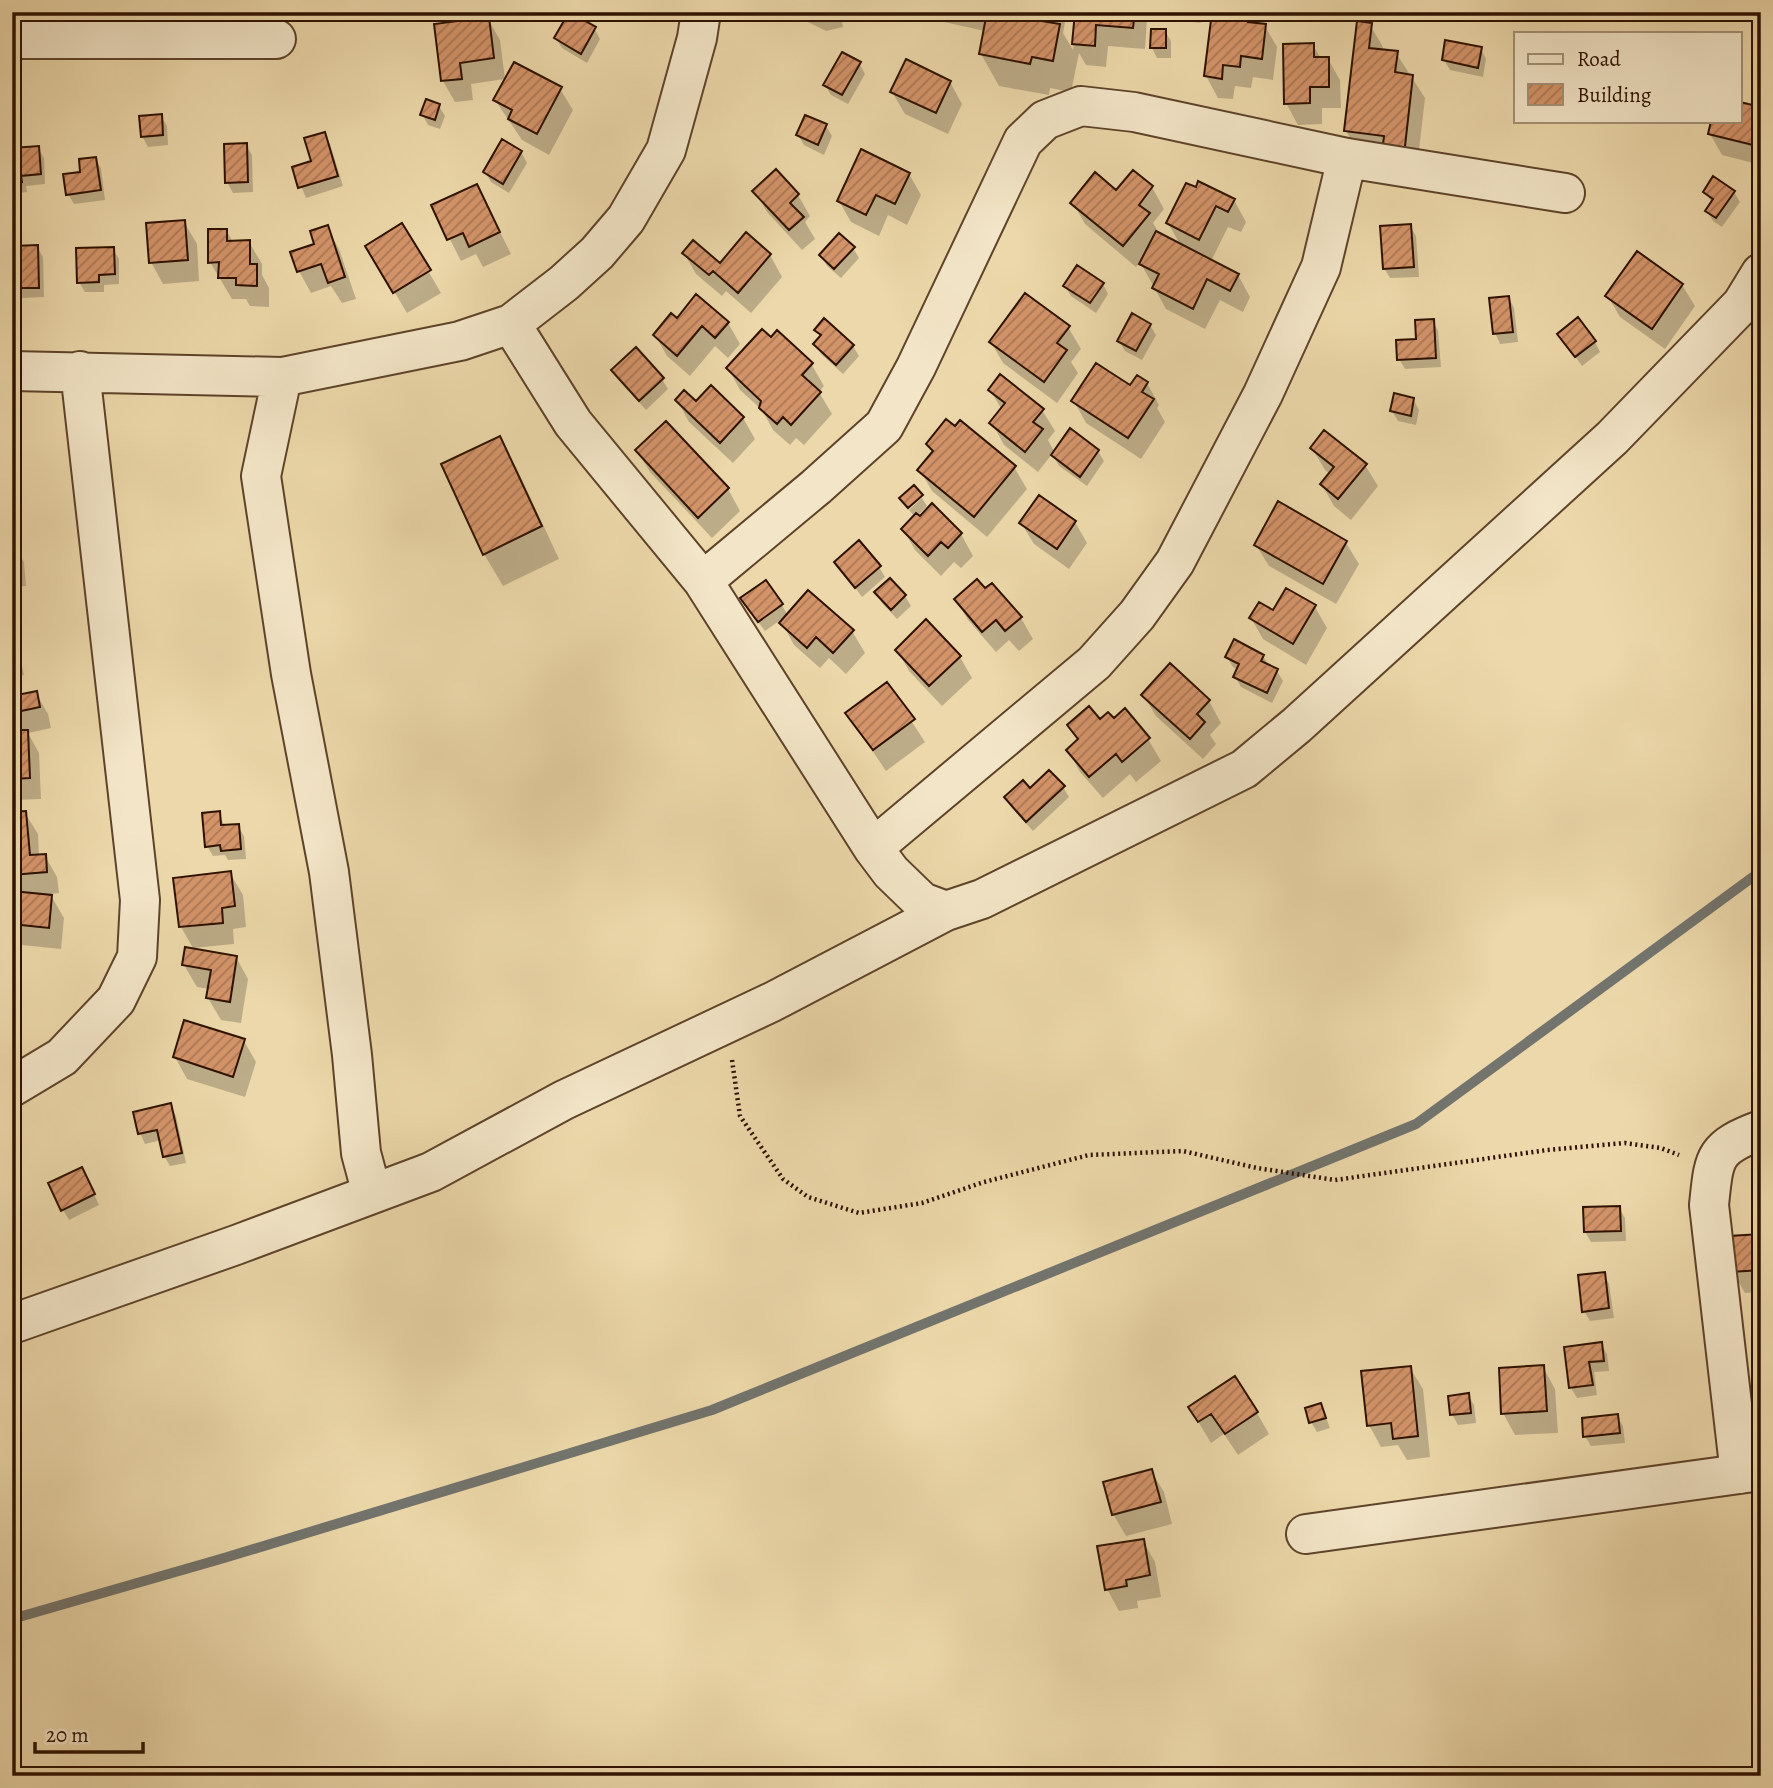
<svg xmlns="http://www.w3.org/2000/svg" width="1773" height="1788" viewBox="0 0 1773 1788" font-family="Alegreya,serif">
<style>
.shadow{fill:#0003}
.lines{fill:none;stroke-linecap:round;stroke-linejoin:round}
.stream{stroke:#72746d;stroke-width:10}
.building{fill:url(#building-hatch);stroke:#2e1100;stroke-width:2}
.street-casing{stroke:#5e432a;stroke-width:42}
.path{stroke:#2e1100;stroke-width:4.5;stroke-dasharray:2 3.5;stroke-linecap:butt}
.street{stroke:#f3e6c8;stroke-width:38}
</style>
<defs>
<pattern id="building-hatch" width="6" height="6" patternUnits="userSpaceOnUse" patternTransform="scale(1.75)"><rect width="6" height="6" fill="#d4946a"/><path d="M-1 1l2-2M0 6l6-6M5 7l2-2" fill="none" stroke="#ac7755"/></pattern>
</defs>
<rect width="100%" height="100%" fill="#ecd8aa"/>
<filter id="stains"><feTurbulence type="fractalNoise" baseFrequency=".00286" numOctaves="4"/><feColorMatrix values="0 0 0 0 .2 0 0 0 0 .09 0 0 0 0 .02 0 0 0 .5 -.17"/></filter>
<radialGradient id="worn" r=".72"><stop offset=".6" stop-color="#630" stop-opacity="0"/><stop offset="1" stop-color="#630" stop-opacity=".3"/></radialGradient>
<!-- shadow -->
<path class="shadow" d="M108 12H129L128 30 113 29 107 19Z
M801 12H840L843 27 826 31 806 21Z
M939 12H1067L1063 33 1073 50 1077 12H1144L1147 19 1145 49 1108 46 1106 67 1086 65 1079 53 1071 92 1050 88 1049 95 999 86 981 54 985 31 944 22Z
M1166 12H1202L1201 23 1170 19Z
M1249 12 1256 25 1265 26 1277 47 1273 80 1253 77 1251 88 1235 86 1233 99 1218 98 1206 76Z
M488 19 500 40 505 79 471 84 473 100 455 102 443 81Z
M1370 25 1383 47 1382 51 1396 53 1425 98 1416 176 1358 152 1346 131Z
M594 28 600 39 587 63 562 48 556 38Z
M1165 31 1171 41V58H1157L1152 48Z
M1313 45 1321 59H1328L1340 80 1341 108H1322V124L1298 125 1286 103Z
M1481 49 1486 59 1483 77 1450 70 1444 60Z
M859 63 865 74 848 104 831 95 825 85Z
M950 82 962 104 948 134 905 114 892 92Z
M560 89 573 110 549 155 522 140 495 100Z
M1740 103 1761 108V165L1722 155 1710 134 1713 121H1740Z
M439 106 445 116 440 129 428 125 422 114Z
M161 116 167 126 168 145 148 147 142 136Z
M826 126 832 136 824 155 804 145 798 135Z
M324 134 330 144 343 186 306 198 294 168 313 162Z
M246 145 252 155 253 192 233 193 227 182Z
M38 148 44 158 45 184 26 186 27 192 12 194V150Z
M521 152 527 163 509 193 491 182 485 172Z
M96 159 101 169 105 200 74 204 68 194Z
M909 174 921 195 907 225 888 215 879 236 851 222 839 201Z
M1187 185 1234 200 1246 222 1241 232 1228 227 1211 261 1238 275 1250 297 1243 312 1220 300 1205 329 1166 309 1140 262 1136 267 1085 224 1073 203 1152 187 1164 209 1153 223 1160 235 1181 246 1168 223Z
M477 186 511 254 483 267 476 254 461 261 433 206Z
M755 191 798 195 810 216 805 222 815 239 802 250 767 212Z
M1705 192H1734L1740 202 1722 227 1713 221 1707 211 1712 203Z
M184 222 197 244 199 281 163 284 151 262Z
M402 226 441 293 407 313 367 246Z
M1410 226 1416 236 1419 277 1390 278 1384 268Z
M327 227 339 249 356 299 342 303 331 286 311 293 299 271Z
M226 230 233 242H249L262 264V275L269 288V307L250 306 246 299H232L210 262Z
M37 247 43 257 44 297 21 298 15 288Z
M853 248 859 258 841 278 827 266 821 255Z
M113 249 119 259V284L104 285V292H85L79 282Z
M684 253 720 265 770 255 782 277 751 313 726 291 722 296 696 274Z
M1103 284 1108 294 1096 313 1071 296 1065 286Z
M1682 285 1695 306 1665 349 1620 317 1608 296Z
M1509 298 1514 308 1518 342 1500 344 1495 333Z
M677 320 728 323 740 344 728 358 715 346 690 376 667 356 655 335Z
M1433 321 1438 331 1441 367 1405 369 1399 359 1418 341Z
M1150 325 1156 335 1142 360 1125 351 1119 341Z
M1068 327 1081 349 1071 362 1078 373 1057 403 1003 363 991 342Z
M816 330 853 346 859 356 843 374 821 354 815 344 821 338Z
M777 332 812 365 824 386 819 392 832 414 804 445 796 438 790 445 773 430 762 410 740 390 728 368 771 340Z
M1595 342 1600 352 1582 366 1566 344Z
M613 370 662 379 668 389 646 410 619 380Z
M1147 383 1159 405 1157 408 1165 422 1141 459 1086 423 1074 401Z
M711 387 743 418 755 439 733 463 689 422 677 400 696 403Z
M990 390 1042 410 1055 431 1048 440 1055 453 1098 451 1104 461 1087 486 1059 466 1052 454 1038 472 1004 445 992 423 1002 410Z
M1413 399 1419 410 1416 425 1398 421 1392 411Z
M499 438 518 471 559 559 503 586 484 554Z
M928 444 1014 467 1027 489 987 537 932 491 920 470 933 454Z
M1312 448 1365 465 1378 486 1351 520 1334 506 1322 485 1330 474 1325 470Z
M637 451 728 489 740 511 712 538 650 472Z
M922 498 927 506 917 516 920 519 932 505 961 534 973 556 961 568 954 562 941 576 915 550 903 529 915 517 909 510Z
M1279 504 1346 543 1359 564 1336 604 1269 566 1256 545Z
M1075 522 1087 543 1069 569 1034 544 1021 523Z
M12 543 24 562 26 586 12 587Z
M836 562 879 567 885 577 862 597Z
M876 593 905 596 911 606 897 619 882 603Z
M956 599 1021 618 1033 639 1019 651 1009 640 996 652 968 620Z
M782 605 788 616 852 631 865 653 846 674 829 658 820 668 794 645 782 623 786 616 765 631 748 608Z
M1315 607 1327 628 1306 665 1263 639 1251 618Z
M12 618 24 675 12 677Z
M897 650 960 657 972 678 942 706 909 671Z
M1263 656 1269 666 1277 671 1283 681 1272 703 1241 687 1235 677 1238 670 1233 667 1227 657Z
M1170 665 1209 701 1221 723 1210 735 1216 744 1203 759 1156 716 1143 695Z
M887 684 925 742 886 771 847 713Z
M36 693 48 714 51 728 28 733 39 753 41 799 12 800V698Z
M1100 722 1148 739 1161 761 1136 782 1130 774 1103 798 1080 772 1068 750 1078 742 1069 726Z
M1063 787 1069 797 1033 831 1012 808 1006 798 1030 790Z
M25 813 38 834 39 856H45L57 877 59 893 50 894 64 918 61 949 12 944V814Z
M219 813 225 827 238 826 244 836 246 859 228 860 225 855 213 856 207 846Z
M230 873 243 895 246 927 233 929 234 944 193 948 181 927Z
M236 957 248 979 241 1023 221 1020 208 998 210 989 197 987 184 965Z
M244 1041 256 1062 245 1097 187 1079 175 1057Z
M170 1105 176 1116 186 1163 170 1166 164 1156 161 1140 145 1144 140 1133Z
M87 1179 99 1205 69 1220 63 1210Z
M1619 1208 1625 1218 1626 1241 1591 1242 1585 1232Z
M1761 1236V1292L1745 1293 1733 1272Z
M1604 1274 1609 1284 1614 1318 1590 1321 1584 1311Z
M1601 1344 1607 1354 1609 1371 1594 1372 1597 1395 1577 1398 1571 1388Z
M1543 1367 1555 1389 1558 1433 1515 1435 1503 1413Z
M1410 1368 1423 1389 1430 1457 1407 1460 1398 1445 1381 1447 1369 1425Z
M1468 1395 1474 1405 1476 1423 1458 1425 1452 1414Z
M1321 1405 1330 1428 1317 1432 1311 1422Z
M1190 1408 1257 1413 1269 1434 1238 1455 1224 1434 1211 1443Z
M1617 1416 1623 1426 1625 1443 1591 1446 1585 1436Z
M1151 1471 1164 1492 1172 1524 1126 1536 1113 1514Z
M1143 1541 1155 1562 1161 1597 1137 1601 1138 1608 1119 1611 1107 1589Z"/>
<g class="lines">
<!-- stream -->
<path class="stream" d="M12 1619 224 1558 712 1410 1416 1124 1761 871"/>
</g>
<!-- building -->
<path class="building" d="M106 12H124L123 20 106 19Z
M569 12 596 27 581 54 554 38Z
M987 12H1043L1041 21 1060 24 1053 61 1032 57 1030 64 979 54Z
M1075 12H1135L1133 28 1096 25 1095 46 1072 44Z
M1212 12H1249L1248 22 1266 24 1262 59 1241 56 1240 67 1223 65 1222 79 1204 76Z
M489 17 494 58 460 63 462 79 441 81 434 24Z
M1357 21 1372 23 1369 48 1398 51 1395 72 1413 75 1404 155 1382 153 1384 136 1344 131Z
M1151 29H1166V48H1150Z
M1445 40 1482 47 1478 68 1442 60Z
M1314 43V57H1329V87H1310V103L1284 104 1283 44Z
M842 52 861 62 842 95 823 85Z
M906 59 951 81 936 113 890 92Z
M514 62 562 87 537 134 508 119 512 110 493 100Z
M426 99 440 104 435 120 420 115Z
M1740 102 1761 107V147L1708 134 1711 121H1740Z
M162 114 163 135 141 137 139 116Z
M805 115 827 124 818 145 796 135Z
M325 132 338 176 298 188 292 167 311 161 304 138Z
M502 139 522 151 503 184 483 172Z
M247 143 248 182 225 183 224 144Z
M39 146 41 174 21 176 22 182 12 183V148Z
M861 149 910 173 895 204 876 195 866 215 837 201Z
M96 157 101 190 66 195 63 174 80 172 79 159Z
M776 169 799 194 790 203 804 217 789 230 752 191Z
M1133 170 1153 186 1139 205 1150 213 1123 246 1070 203 1095 172 1116 190Z
M1713 176 1735 191 1716 218 1705 211 1713 199 1703 192Z
M1198 181 1235 199 1228 212 1216 206 1199 240 1166 223 1186 183 1196 187Z
M477 184 500 232 469 247 463 233 447 240 431 205Z
M185 220 188 260 149 263 146 223Z
M402 223 431 270 393 293 365 246Z
M1411 224 1414 267 1383 269 1380 226Z
M328 225 345 277 328 283 321 264 297 272 290 252 314 244 310 231Z
M208 229H227V241L250 240V264H257V286L236 285V278H218L219 262 208 263Z
M1156 231 1239 274 1230 291 1207 279 1193 309 1152 288 1159 274 1139 264Z
M746 232 771 254 738 293 713 271 709 275 682 253 693 240 720 263Z
M839 233 855 247 834 269 819 255Z
M38 245 39 288H13L12 246Z
M114 247 115 274 99 275V282L77 283 76 248Z
M1637 251 1683 284 1652 329 1605 296Z
M1077 265 1104 283 1090 303 1063 286Z
M1025 293 1070 326 1057 343 1067 350 1044 382 989 342Z
M696 294 729 322 715 338 702 326 677 356 653 335 671 313 677 318Z
M1509 296 1513 332 1493 334 1489 298Z
M1132 313 1151 324 1136 351 1117 341Z
M1578 317 1596 341 1575 357 1557 334Z
M824 318 854 345 836 365 813 344 821 335 814 330Z
M1434 319 1436 358 1397 360 1396 340 1416 339 1415 320Z
M762 329 771 337 777 330 813 363 802 375 821 392 791 425 783 417 777 424 759 408 761 401 726 368Z
M636 347 664 378 639 401 611 370Z
M1096 363 1130 385 1137 375 1148 382 1142 392 1154 399 1128 438 1071 401Z
M1000 374 1044 409 1033 422 1043 429 1025 452 989 423 1005 403 988 390Z
M711 385 744 417 720 443 675 400 684 390 696 401Z
M1394 393 1414 398 1411 416 1390 411Z
M946 419 955 426 960 420 1016 466 974 517 917 470 933 451 926 444Z
M666 421 729 488 698 518 635 450Z
M1070 428 1099 450 1080 477 1051 455Z
M1324 430 1367 464 1338 499 1320 484 1334 467 1310 448Z
M500 436 542 526 483 555 441 464Z
M914 485 923 495 908 508 899 498Z
M1039 495 1076 521 1057 549 1019 523Z
M1278 501 1347 541 1323 584 1254 545Z
M932 503 962 533 948 548 941 542 928 556 901 529 916 513 920 516Z
M859 540 881 566 855 588 834 562Z
M890 578 906 595 891 610 874 592Z
M977 579 985 588 992 583 1022 617 1005 631 996 620 982 632 954 599Z
M766 580 783 604 758 622 740 598Z
M1286 588 1316 605 1293 644 1249 618 1259 602 1273 610Z
M808 590 854 630 833 653 816 637 807 648 779 623Z
M926 619 961 656 929 686 895 650Z
M1234 639 1264 655 1261 661 1278 669 1267 693 1233 677 1239 664 1225 657Z
M1170 663 1210 700 1197 714 1205 722 1190 739 1141 695Z
M887 682 915 719 873 750 845 713Z
M37 691 40 707 12 713V696Z
M1089 706 1100 719 1108 712 1114 718 1125 708 1150 738 1122 762 1116 754 1089 777 1066 750 1078 739 1067 725Z
M12 730H28L30 778 12 779Z
M1049 770 1065 786 1026 822 1004 797 1023 780 1030 788Z
M26 811 30 855 46 854 47 872 12 875V812Z
M220 811 221 825 239 824 241 849 221 851 220 845 205 847 202 813Z
M231 871 235 906 222 908 223 923 179 927 173 878Z
M12 891 52 895 49 928 12 924Z
M185 947 237 956 230 1002 206 998 211 970 182 965Z
M184 1020 245 1039 233 1077 173 1057Z
M171 1103 182 1153 163 1157 157 1130 138 1134 133 1112Z
M82 1167 95 1194 61 1211 48 1183Z
M1620 1206 1621 1231 1584 1232 1583 1207Z
M1761 1234V1270L1731 1272 1729 1236Z
M1605 1272 1609 1308 1582 1312 1578 1275Z
M1761 1317V1382L1752 1318Z
M1602 1342 1604 1361 1589 1362 1593 1385 1569 1388 1564 1347Z
M1544 1365 1547 1411 1501 1414 1499 1368Z
M1411 1366 1418 1436 1393 1439 1391 1423 1367 1426 1361 1371Z
M1235 1376 1258 1412 1225 1434 1211 1414 1198 1422 1188 1407Z
M1469 1393 1471 1413 1450 1415 1448 1396Z
M1321 1403 1326 1418 1309 1423 1305 1408Z
M1618 1414 1620 1433 1583 1437 1582 1418Z
M1152 1469 1161 1502 1112 1515 1103 1482Z
M1144 1539 1150 1575 1126 1580 1127 1586 1105 1590 1097 1546Z"/>
<g class="lines">
<!-- street casing -->
<g class="street-casing">
<path id="street" d="M12 39H276
M511 324 573 423 703 581 873 848 891 872 922 902 946 911
M12 371 282 377 460 341 511 324 564 283 597 253 626 219 666 150 697 38 701 12
M282 377 261 476 291 674 329 872 352 1055 361 1153 372 1194
M703 581 816 487 884 426 916 367 1023 141 1045 120 1081 106 1134 112 1347 158 1565 193
M873 848 1094 663 1137 615 1175 562 1263 394 1321 267 1347 158
M12 1087 62 1057 116 1000 137 957 140 900 80 371
M12 1324 236 1245 431 1172 564 1100 772 1002 946 911 982 899 1244 769 1297 725 1612 438 1742 304 1761 273
M1740 1474 1709 1205C1714 1157 1713 1148 1761 1130
M1306 1534 1761 1471"/>
</g>
<!-- path -->
<path class="path" d="M732 1060 740 1116 783 1179 808 1197 859 1213 922 1203 984 1182 1089 1155 1183 1151 1257 1168 1335 1180 1547 1150 1625 1143 1661 1148 1679 1155"/>
<!-- street -->
<use href="#street" class="street"/>
</g>
<!-- margin -->
<rect width="1773" height="1788" fill="none" stroke="#ecd8aa" stroke-width="42"/>
<rect x="14" y="14" width="1745" height="1760" fill="none" stroke="#2e1100" stroke-width="3.5"/>
<rect x="21" y="21" width="1731" height="1746" fill="none" stroke="#2e1100" stroke-width="2"/>
<!-- legend -->
<rect x="1514" y="32" width="228" height="91" fill="#f3e6c8" stroke="#a49178" stroke-width="2"/>
<rect x="1528" y="54" width="35" height="10" fill="#f3e6c8" stroke="#a49178" stroke-width="2"/>
<text x="1577" y="66" font-size="21" fill="#2e1100">Road</text>
<rect x="1528" y="84" width="35" height="21" fill="url(#building-hatch)" stroke="#a49178" stroke-width="2"/>
<text x="1577" y="102" font-size="21" fill="#2e1100">Building</text>
<!-- scale -->
<path d="M35 1742v10h108v-10" fill="none" stroke="#2e1100" stroke-width="3.5"/>
<text x="46" y="1742" font-size="21" fill="#2e1100" stroke="#f3e6c8" stroke-width="5" paint-order="stroke">20 m</text>
<rect width="100%" height="100%" filter="url(#stains)"/>
<rect width="100%" height="100%" fill="url(#worn)"/>
</svg>
